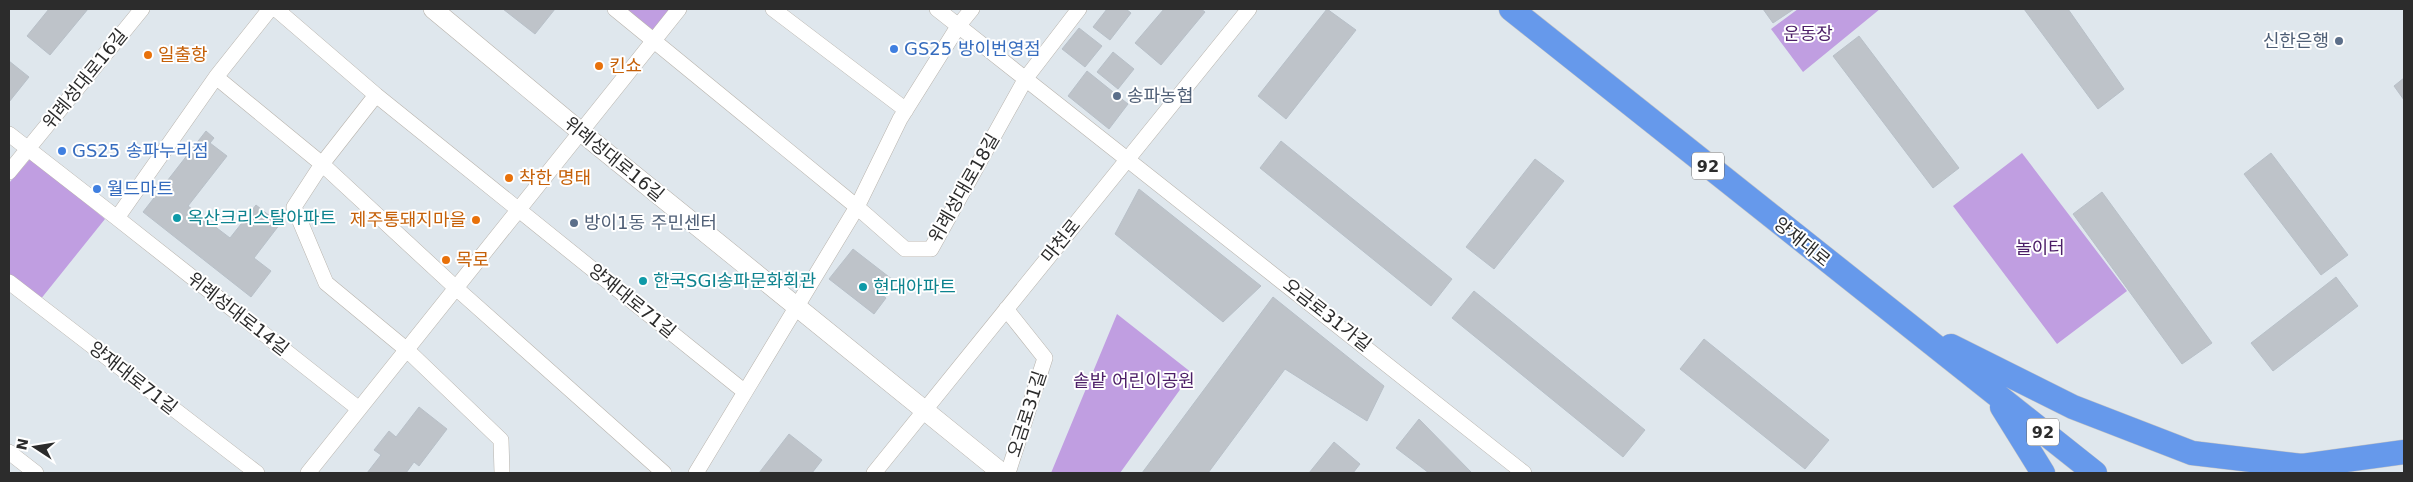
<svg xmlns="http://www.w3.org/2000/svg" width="2413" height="482" viewBox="0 0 2413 482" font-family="'DejaVu Sans','Noto Sans KR',sans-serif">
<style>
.green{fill:#c09ee1}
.building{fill:#bec3c9;stroke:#b8c0c8}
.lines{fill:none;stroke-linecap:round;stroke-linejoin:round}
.minor-casing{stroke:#b8b3ac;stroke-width:16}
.tertiary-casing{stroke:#b8b3ac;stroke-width:20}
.primary-casing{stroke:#c4c4c4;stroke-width:25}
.minor{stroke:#fff;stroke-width:15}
.tertiary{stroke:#fff;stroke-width:19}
.primary{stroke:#6699eb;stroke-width:24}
.service-dot{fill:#5c6f8a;stroke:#fff;stroke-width:2}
.shop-dot{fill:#3f7fe0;stroke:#fff;stroke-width:2}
.food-dot{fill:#e8710a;stroke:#fff;stroke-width:2}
.culture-dot{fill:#0f9aa8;stroke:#fff;stroke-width:2}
.labels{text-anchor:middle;stroke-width:4;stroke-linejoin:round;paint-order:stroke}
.shield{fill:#fff;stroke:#6b6b6b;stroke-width:1}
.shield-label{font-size:16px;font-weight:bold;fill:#2c2c2c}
.park-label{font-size:18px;fill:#4c1e67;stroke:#fff}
.service-label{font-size:18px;fill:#4e5e75;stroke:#fff;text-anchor:start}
.shop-label{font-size:18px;fill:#366cbe;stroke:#fff;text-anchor:start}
.food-label{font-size:18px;fill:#c56008;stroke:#fff;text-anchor:start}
.street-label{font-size:18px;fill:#2c2c2c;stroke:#fff}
.culture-label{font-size:18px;fill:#0d838f;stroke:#fff;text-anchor:start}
</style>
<rect width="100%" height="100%" fill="#dfe7ed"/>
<!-- green -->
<path class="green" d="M626 9H678L658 34Z
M1798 9H1880L1803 72 1771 29Z
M2022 153 2127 291 2057 344 1953 206Z
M31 158 105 219 40 300 9 276V183Z
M1117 314 1192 373 1120 473H1051Z"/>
<!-- building -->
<path class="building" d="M49 9H88L50 55 27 36Z
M503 9H555L535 34Z
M1107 9H1126L1131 13 1110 40 1093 27Z
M1164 9H1201L1205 12 1161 65 1135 43Z
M1327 9 1356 30 1286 119 1258 96Z
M1763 9H1794L1773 23Z
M2024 9H2068L2124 89 2098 109Z
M1079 28 1102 46 1085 67 1062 49Z
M1859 36 1959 168 1933 188 1833 56Z
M1113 52 1134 69 1118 89 1097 72Z
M9 61 29 77 9 102Z
M1087 71 1128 104 1109 129 1068 96Z
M2404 78V100L2394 86Z
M206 131 214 138 210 143 227 156 188 206 230 238 256 205 280 224 254 258 271 271 251 297 143 212Z
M1281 141 1452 279 1431 306 1260 168Z
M2271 153 2348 255 2321 275 2244 174Z
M1535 159 1564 181 1494 269 1466 247Z
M1139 189 1261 286 1223 322 1115 234Z
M2102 192 2212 343 2182 364 2073 214Z
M853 249 893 280 882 295 886 298 874 314 829 279Z
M2336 277 2358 306 2273 371 2251 343Z
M1474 291 1645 430 1623 457 1452 318Z
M1273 297 1384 386 1367 421 1285 369 1208 473H1142Z
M1704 339 1829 440 1805 469 1680 369Z
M419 407 447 429 419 466 414 462 406 473H367L381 455 374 450 389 431 396 437Z
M1419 419 1472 473H1429L1396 448Z
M789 434 822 460 812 473H759Z
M1334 442 1360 464 1353 473H1309Z"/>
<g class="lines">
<!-- minor casing -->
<g class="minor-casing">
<path id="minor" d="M276 9 376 95 322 164 294 207 326 283 407 350 501 440 502 473
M615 9 857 207 905 249H931L1026 78 1079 9
M773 9 906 110
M937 9 1524 473
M216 77 270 9
M376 95 745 392
M9 134 117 218 216 77 322 164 456 288 664 473
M9 172 142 9
M117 218 359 409
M9 282 257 473
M1006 309 1045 358 1008 473
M9 452 36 473
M308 473 679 9
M696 473 857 207 900 119 959 25 972 9
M874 473 1249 9"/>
</g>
<!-- tertiary casing -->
<g class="tertiary-casing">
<path id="tertiary" d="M433 9 581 132 1002 473"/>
</g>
<!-- primary casing -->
<g class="primary-casing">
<path id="primary" d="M1511 9 2095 473
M1951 346 2073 407 2192 453 2302 466 2404 452
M2002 407 2043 473"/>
</g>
<!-- minor -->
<use href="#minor" class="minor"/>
<!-- tertiary -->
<use href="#tertiary" class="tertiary"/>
<!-- primary -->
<use href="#primary" class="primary"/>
</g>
<!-- markers -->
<g class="service-dot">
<circle cx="2339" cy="41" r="5"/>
<circle cx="1117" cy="96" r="5"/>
<circle cx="574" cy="223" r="5"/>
</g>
<g class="shop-dot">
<circle cx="894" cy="49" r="5"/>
<circle cx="62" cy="151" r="5"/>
<circle cx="97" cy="189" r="5"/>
</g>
<g class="food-dot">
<circle cx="148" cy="55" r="5"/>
<circle cx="599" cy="66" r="5"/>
<circle cx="509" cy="178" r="5"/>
<circle cx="476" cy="220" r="5"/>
<circle cx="446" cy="260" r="5"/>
</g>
<g class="culture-dot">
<circle cx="177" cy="218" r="5"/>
<circle cx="643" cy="281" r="5"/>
<circle cx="863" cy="287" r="5"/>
</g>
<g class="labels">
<!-- shield labels -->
<g class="shield">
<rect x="1692" y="152.5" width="32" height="27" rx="4"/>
<rect x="2027" y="418.5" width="32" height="27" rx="4"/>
</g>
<g class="shield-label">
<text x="1708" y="172">92</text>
<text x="2043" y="438">92</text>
</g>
<!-- park labels -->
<g class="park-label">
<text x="1808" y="40">운동장</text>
<text x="2040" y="254">놀이터</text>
<text x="1134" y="387">솥밭 어린이공원</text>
</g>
<!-- service labels -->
<g class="service-label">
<text x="2329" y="47" text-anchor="end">신한은행</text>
<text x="1127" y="102">송파농협</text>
<text x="584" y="229">방이1동 주민센터</text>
</g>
<!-- shop labels -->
<g class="shop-label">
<text x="904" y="55">GS25 방이번영점</text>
<text x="72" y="157">GS25 송파누리점</text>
<text x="107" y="195">월드마트</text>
</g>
<!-- food labels -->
<g class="food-label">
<text x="158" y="61">일출항</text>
<text x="609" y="72">킨쇼</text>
<text x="519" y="184">착한 명태</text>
<text x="466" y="226" text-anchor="end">제주통돼지마을</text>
<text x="456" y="266">목로</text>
</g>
<!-- street labels -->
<g class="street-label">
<text transform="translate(85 79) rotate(-51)" y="6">위례성대로16길</text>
<text transform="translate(614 159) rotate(39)" y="6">위례성대로16길</text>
<text transform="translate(964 188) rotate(-60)" y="6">위례성대로18길</text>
<text transform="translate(1061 241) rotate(-51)" y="6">마천로</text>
<text transform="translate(1802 242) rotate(39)" y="6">양재대로</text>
<text transform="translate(632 301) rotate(39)" y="6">양재대로71길</text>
<text transform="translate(238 314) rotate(38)" y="6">위례성대로14길</text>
<text transform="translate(1327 315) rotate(38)" y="6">오금로31가길</text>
<text transform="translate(133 378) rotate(38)" y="6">양재대로71길</text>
<text transform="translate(1027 414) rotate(-72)" y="6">오금로31길</text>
</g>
<!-- culture labels -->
<g class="culture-label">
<text x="187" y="224">옥산크리스탈아파트</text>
<text x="653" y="287">한국SGI송파문화회관</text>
<text x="873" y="293">현대아파트</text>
</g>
</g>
<!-- border -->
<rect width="2413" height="482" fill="none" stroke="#2c2c2c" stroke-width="20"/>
<!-- north arrow -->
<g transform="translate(35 447) rotate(282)" stroke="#ffffff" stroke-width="4" paint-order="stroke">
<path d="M0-4L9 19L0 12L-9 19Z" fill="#2c2c2c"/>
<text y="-8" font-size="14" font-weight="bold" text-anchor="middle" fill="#2c2c2c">N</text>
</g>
</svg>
